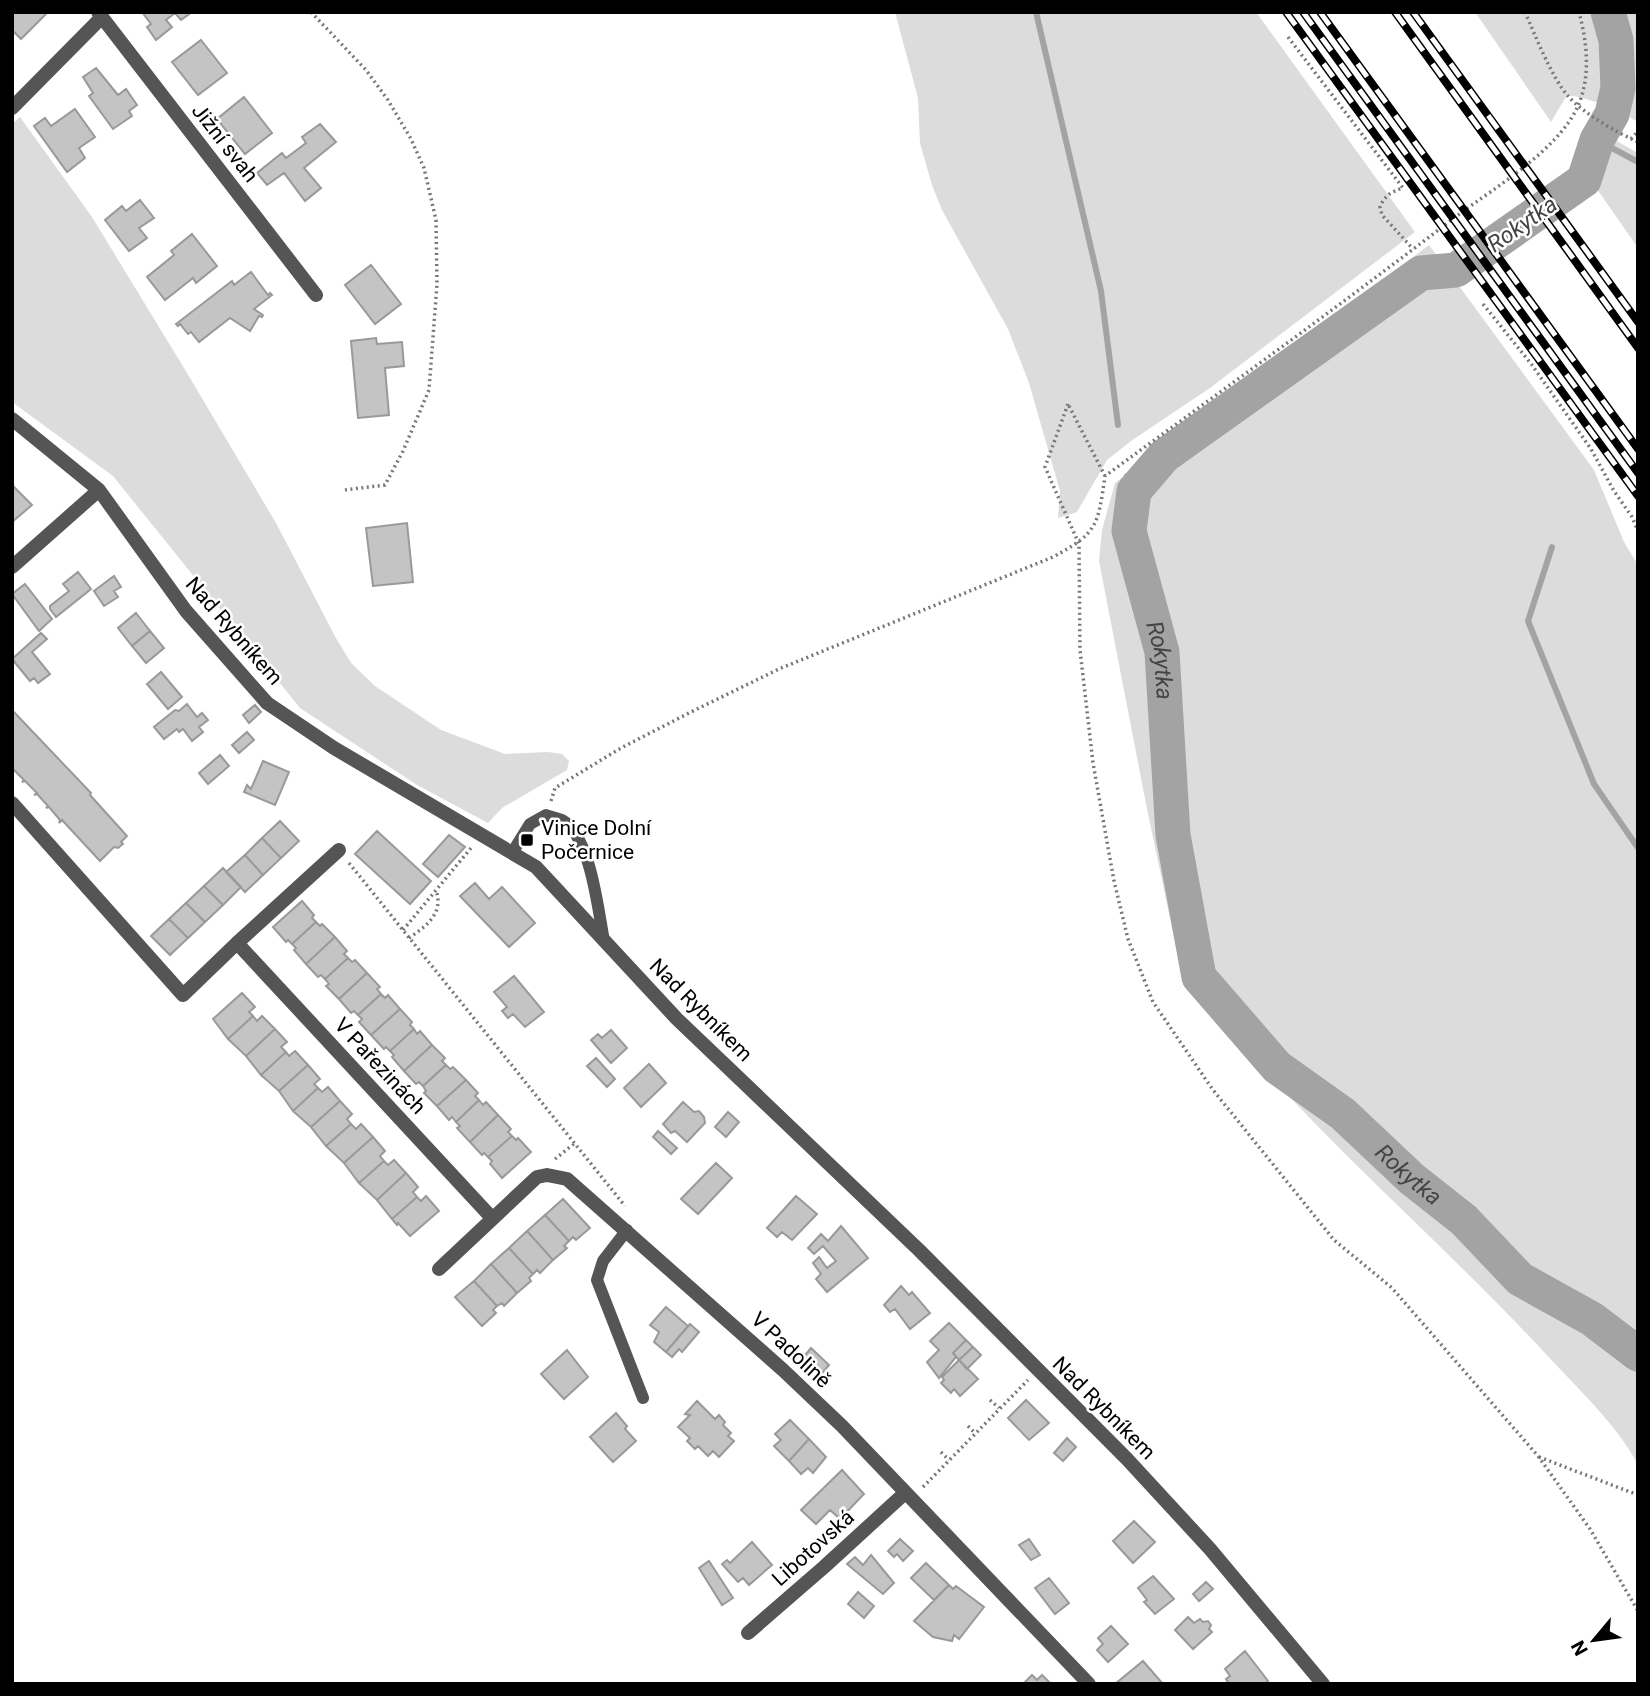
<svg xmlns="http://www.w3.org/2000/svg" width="1650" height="1696" viewBox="0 0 1650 1696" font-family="Roboto,sans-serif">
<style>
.green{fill:#dcdcdc}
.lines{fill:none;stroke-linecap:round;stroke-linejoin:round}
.stream{stroke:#a3a3a3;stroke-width:6}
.river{stroke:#a3a3a3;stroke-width:35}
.building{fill:#c4c4c4;stroke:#999;stroke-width:2}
.path{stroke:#777;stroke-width:3.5;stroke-dasharray:2 3.5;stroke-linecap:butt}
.service{stroke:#555;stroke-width:12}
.minor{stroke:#555;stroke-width:14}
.rail-casing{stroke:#000;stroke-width:8}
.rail{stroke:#fff;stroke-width:5;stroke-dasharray:16;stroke-linecap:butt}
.poi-dot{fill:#000;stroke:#fff;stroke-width:2.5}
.labels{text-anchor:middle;stroke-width:5;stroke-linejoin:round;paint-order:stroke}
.street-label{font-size:21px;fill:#000;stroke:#fff}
.poi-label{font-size:21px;fill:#000;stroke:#fff;text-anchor:start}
.water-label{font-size:23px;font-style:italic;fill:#444;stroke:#fff}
</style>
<rect width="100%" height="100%" fill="#fff"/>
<!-- green -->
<path class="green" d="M895 12H1256L1415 232 1210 388 1131 441 1107 460 1077 512 1058 518 1060 491 1029 383 1008 329 942 210 932 185 920 143 918 98Z
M1475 12H1638V122C1614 109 1594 99 1567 95L1551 122Z
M20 117 92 217 184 368 276 523 337 640 352 664 375 686 441 730 505 754 548 752 562 754 569 761 567 770 502 808 488 823 417 785 300 708 113 476 12 402V124Z
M1592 127 1638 153V248L1576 159Z
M1429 245 1594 470 1624 542 1638 565V1465C1617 1424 1575 1386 1543 1351 1452 1253 1350 1165 1260 1065 1231 1032 1195 1002 1179 961L1147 809 1099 561 1102 530 1115 483Z"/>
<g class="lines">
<!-- stream -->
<path class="stream" d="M1036 12 1101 291 1118 425
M1597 140 1638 162
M1127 476 1134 491
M1552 547 1528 621 1594 784 1638 848"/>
<!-- river -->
<path class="river" id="s1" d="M1608 12 1616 40 1618 88 1612 114 1597 140 1584 180 1456 270 1421 273 1164 456 1134 491 1129 531 1162 652 1173 835 1199 977 1277 1067 1343 1114 1412 1179 1464 1220 1520 1279 1592 1319 1638 1354"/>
</g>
<!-- building -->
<path class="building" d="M12 12H46L47 13 21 39 12 30Z
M142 12H192L181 20 175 13 166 20 172 27 156 40 147 27 151 24Z
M201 40 227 73 198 95 172 62Z
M96 68 118 95 126 89 137 105 129 111 132 116 113 129 89 96 93 93 83 77Z
M244 97 272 133 245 154 217 119Z
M75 109 95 137 79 148 85 158 67 172 34 126 45 118 51 126Z
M320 124 336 142 304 168 321 188 305 201 284 173 267 185 257 173 282 153 286 158 306 143 302 137Z
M140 200 154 218 139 228 147 238 129 251 105 220 122 206 126 211Z
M192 234 217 266 196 283 193 278 165 300 147 277 174 255 171 251Z
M371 265 401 304 375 324 345 285Z
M251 272 268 295 270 293 272 295 254 309 263 315 262 317 259 316 250 331 230 318 199 342 191 332 188 334 180 324 178 326 176 324 232 281 234 285Z
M376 338 377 344 402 342 404 366 385 368 389 415 358 418 351 341Z
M12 485 32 505 12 522Z
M407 523 413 582 373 586 366 528Z
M78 572 91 589 56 617 50 609V606L69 591 63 584Z
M114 576 121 587 114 591 118 597 104 606 94 591Z
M25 584 52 619 39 631 12 594Z
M136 613 150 631 132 646 118 628Z
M150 631 164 648 146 663 132 646Z
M41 633 47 639 32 652 50 674 38 683 34 678 30 681 12 659Z
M161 672 182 697 168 709 147 684Z
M187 704 197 717 202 713 208 720 199 727 203 732 192 741 183 729 179 732 177 729 164 739 154 727 175 710 179 711Z
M255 705 261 712 249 723 243 715Z
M12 710 91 793 90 795 127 836 121 842 123 844 118 848 114 847 100 861 62 820 59 823 60 820 49 807 46 808 48 806 37 794 34 795 37 793 25 781 22 782 24 780 12 768Z
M247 732 254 740 239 753 232 745Z
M220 755 229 766 208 784 199 773Z
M263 761 289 772 275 805 244 792 247 785 251 789Z
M280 821 299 841 281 858 262 838Z
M377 831 431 881 410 904 355 854Z
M449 835 465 847 438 877 423 864Z
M262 838 281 858 263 875 245 855Z
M245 855 263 875 245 892 226 872Z
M223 868 241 887 223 905 204 886Z
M475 883 489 899 502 887 535 923 509 947 460 896Z
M204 886 223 905 205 922 186 903Z
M302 901 314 915 312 918 316 922 292 944 288 940 286 942 273 927Z
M186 903 205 922 188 938 169 919Z
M169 919 188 938 170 955 151 936Z
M316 922 320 926 322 924 335 937 306 964 294 950 296 948 292 944Z
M335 937 347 951 344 954 348 958 325 979 321 975 318 977 306 964Z
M348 958 352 962 355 960 367 973 339 999 326 986 329 984 325 979Z
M367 973 380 987 377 989 381 994 358 1015 354 1011 351 1013 339 999Z
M514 976 544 1012 525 1027 513 1014 508 1018 502 1011 507 1007 494 992Z
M242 993 255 1007 249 1012 253 1016 228 1039 213 1019Z
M381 994 385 998 388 995 400 1009 371 1035 359 1022 362 1019 358 1015Z
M400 1009 412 1022 410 1025 414 1029 390 1051 386 1047 384 1049 371 1035Z
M253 1016 257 1021 262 1016 275 1029 246 1056 228 1039Z
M275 1029 287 1042 281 1047 286 1052 261 1075 246 1056Z
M414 1029 417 1034 420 1031 432 1045 404 1071 392 1057 394 1055 390 1051Z
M611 1030 627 1048 611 1063 591 1040 598 1034 602 1038Z
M432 1045 445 1058 442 1061 446 1065 423 1086 419 1082 416 1084 404 1071Z
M295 1051 308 1065 279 1091 261 1075 286 1052 289 1056Z
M596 1058 615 1079 607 1087 587 1066Z
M649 1064 666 1083 641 1107 624 1088Z
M308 1065 320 1079 314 1084 318 1088 293 1111 279 1091Z
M446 1065 450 1069 453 1067 466 1080 437 1106 424 1093 426 1091 423 1086Z
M466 1080 478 1093 475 1096 479 1100 456 1122 452 1117 449 1120 437 1106Z
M328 1087 340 1101 311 1127 293 1111 318 1088 322 1092Z
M479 1100 483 1105 486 1102 498 1115 470 1142 457 1128 460 1126 456 1122Z
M340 1101 352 1114 347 1119 351 1124 326 1146 311 1127Z
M683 1102 694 1112 699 1111 704 1117 705 1123 687 1142 675 1131 671 1133 663 1124Z
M728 1112 739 1122 726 1137 715 1127Z
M498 1115 511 1129 508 1132 512 1136 488 1157 484 1153 482 1155 470 1142Z
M351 1124 356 1129 361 1124 373 1137 344 1163 326 1146Z
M658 1131 677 1148 671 1154 653 1137Z
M512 1136 516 1140 518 1138 531 1152 502 1178 490 1164 492 1161 488 1157Z
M373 1137 385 1151 380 1156 384 1161 359 1183 344 1163Z
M394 1160 406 1173 377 1200 359 1183 384 1161 388 1165Z
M716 1163 732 1178 698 1214 681 1199Z
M406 1173 418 1187 413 1192 417 1197 392 1219 377 1200Z
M426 1196 439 1211 410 1236 398 1223 397 1225 392 1219 417 1197 421 1201Z
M796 1196 817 1214 792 1240 782 1232 777 1237 767 1228Z
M563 1199 590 1228 576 1240 573 1237 569 1241 545 1215Z
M545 1215 569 1241 564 1246 567 1248 553 1260 527 1231Z
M841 1226 868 1258 827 1292 816 1279 821 1274 813 1263 819 1257 827 1268 836 1261 823 1246 814 1254 808 1248 821 1234 828 1241Z
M527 1231 553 1260 540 1273 537 1270 533 1274 509 1248Z
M509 1248 533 1274 529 1278 531 1281 517 1293 491 1264Z
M491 1264 517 1293 504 1306 502 1303 497 1306 474 1281Z
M474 1281 497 1306 493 1310 496 1313 482 1326 455 1297Z
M901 1286 909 1295 912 1292 930 1313 910 1329 895 1309 890 1312 884 1305Z
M666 1307 688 1326 666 1352 654 1342 659 1332 650 1325Z
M949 1323 966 1340 953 1353 956 1357 939 1378 927 1362 939 1350 930 1341Z
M690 1324 699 1332 682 1352 679 1349 672 1357 666 1352Z
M966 1340 973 1347 959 1360 953 1353Z
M973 1347 981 1355 967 1369 959 1360Z
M811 1348 829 1365 818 1378 800 1361Z
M567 1350 588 1377 564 1399 541 1374Z
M959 1360 978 1379 960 1396 954 1389 951 1393 941 1383 944 1380 942 1377Z
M1026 1400 1049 1423 1029 1440 1008 1418Z
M697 1401 715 1419 719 1415 725 1422 723 1425 731 1433 728 1436 734 1441 719 1457 713 1451 708 1456 698 1446 695 1449 687 1441 690 1438 678 1427 690 1415 685 1414Z
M616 1413 627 1426 625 1429 636 1441 613 1462 590 1437Z
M790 1420 809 1439 789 1461 774 1446 781 1440 775 1434Z
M1067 1438 1076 1447 1063 1461 1054 1453Z
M809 1439 826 1457 813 1473 808 1468 801 1474 789 1461Z
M842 1470 864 1494 840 1519 830 1510 816 1524 801 1510Z
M1134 1521 1155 1542 1133 1563 1113 1541Z
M900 1539 913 1551 903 1561 897 1554 894 1557 888 1551Z
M1029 1539 1040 1555 1031 1560 1019 1545Z
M752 1542 772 1565 749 1585 743 1578 738 1582 722 1564 727 1560 730 1563Z
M871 1555 894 1583 883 1594 847 1564 855 1557 863 1565Z
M709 1561 733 1598 722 1605 699 1568Z
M926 1563 949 1585 934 1600 911 1578Z
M1153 1576 1174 1599 1155 1614 1144 1602 1147 1600 1138 1588Z
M1049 1578 1069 1603 1055 1614 1035 1588Z
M1206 1582 1213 1589 1199 1601 1193 1594Z
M949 1585 953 1589 956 1586 984 1607 959 1639 954 1635 952 1641 933 1637 914 1621Z
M858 1592 874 1606 864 1618 848 1604Z
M1188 1617 1194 1623 1200 1619 1203 1622 1208 1621 1211 1625 1209 1629 1212 1632 1193 1649 1175 1630Z
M1111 1626 1128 1644 1108 1662 1097 1650 1103 1644 1098 1638Z
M1245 1651 1268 1681 1265 1684H1229L1226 1679 1230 1676 1225 1669Z
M1143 1661 1163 1684H1115Z
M1032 1675 1037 1680 1042 1675 1051 1684H1023Z"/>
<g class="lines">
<!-- path -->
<path class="path" d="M311 12 366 70 388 100 411 139 424 168 436 220 437 284 429 390 403 451 385 485 344 490
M1525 12C1535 35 1552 78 1568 96 1584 114 1616 132 1638 142
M1288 37 1403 188C1391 192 1385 195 1380 207L1382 215 1413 249
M1631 139 1638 131
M1483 304 1532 365 1591 449 1614 491 1632 517 1638 531
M1068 404 1045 467 1079 544 1080 650 1093 763 1114 881 1128 939 1153 1002 1213 1090 1334 1240 1392 1288 1538 1456 1590 1529 1638 1611
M1069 406 1105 476
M551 801 555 788 621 748 691 712 779 669 1053 557C1098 533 1098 525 1105 476 1223 390 1342 304 1458 215 1496 187 1559 149 1578 106 1591 76 1587 42 1579 12
M349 863 625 1206
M403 930 471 848
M409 938C426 926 444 914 436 890
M555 1159 575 1143
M990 1400 999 1408
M968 1426 975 1433
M941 1452 949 1460
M1539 1457 1638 1495
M923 1487 1028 1380"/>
<!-- service -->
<path class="service" d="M512 853 530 824 546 815C551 817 557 818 562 820 591 837 598 910 604 941
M627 1230 603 1261 597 1280 643 1398"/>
<!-- minor -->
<path class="minor" d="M98 12 316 295
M12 108 102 17
M12 419 99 490 186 611 267 703 334 748 536 867 677 1019 919 1250 1127 1459 1210 1549 1323 1684
M12 567 99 490
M12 803 183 995 237 943 492 1218
M237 943 339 850
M439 1269 537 1177 547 1175 567 1179 783 1370 842 1426 1089 1684
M748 1633 824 1567 905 1493"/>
<!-- rail casing -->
<g class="rail-casing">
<path id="rail" d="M1286 12 1638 496
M1303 12 1638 473
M1320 12 1638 449
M1395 12 1638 348
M1413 12 1638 322"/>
</g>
<!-- rail -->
<use href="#rail" class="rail"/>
</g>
<!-- markers -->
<rect class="poi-dot" x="520" y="833" width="14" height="14" rx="3.5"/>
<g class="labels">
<!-- street labels -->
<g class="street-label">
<text transform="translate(225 143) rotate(52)" y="7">Jižní svah</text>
<text transform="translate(234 631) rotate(49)" y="7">Nad Rybníkem</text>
<text transform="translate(701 1010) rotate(45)" y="7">Nad Rybníkem</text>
<text transform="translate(380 1066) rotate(47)" y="7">V Pařezinách</text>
<text transform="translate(791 1350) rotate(43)" y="7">V Padolině</text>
<text transform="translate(1104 1408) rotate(45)" y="7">Nad Rybníkem</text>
<text transform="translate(813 1548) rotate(-42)" y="7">Libotovská</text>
</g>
<!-- poi labels -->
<g class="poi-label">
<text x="541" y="835">Vinice Dolní<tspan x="541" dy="24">Počernice</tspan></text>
</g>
<!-- water labels -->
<g class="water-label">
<text transform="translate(1522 224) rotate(-35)" y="8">Rokytka</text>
<text dy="8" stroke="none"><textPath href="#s1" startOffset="903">Rokytka</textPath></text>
<text dy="8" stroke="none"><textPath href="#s1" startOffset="1512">Rokytka</textPath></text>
</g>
</g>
<!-- border -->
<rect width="1650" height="1696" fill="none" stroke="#000000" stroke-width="28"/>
<!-- north arrow -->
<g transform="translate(1594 1640) rotate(241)" stroke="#ffffff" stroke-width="5" paint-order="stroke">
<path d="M0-5L12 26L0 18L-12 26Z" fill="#000000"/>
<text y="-10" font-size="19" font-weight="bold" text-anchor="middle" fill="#000000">N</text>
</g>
</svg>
